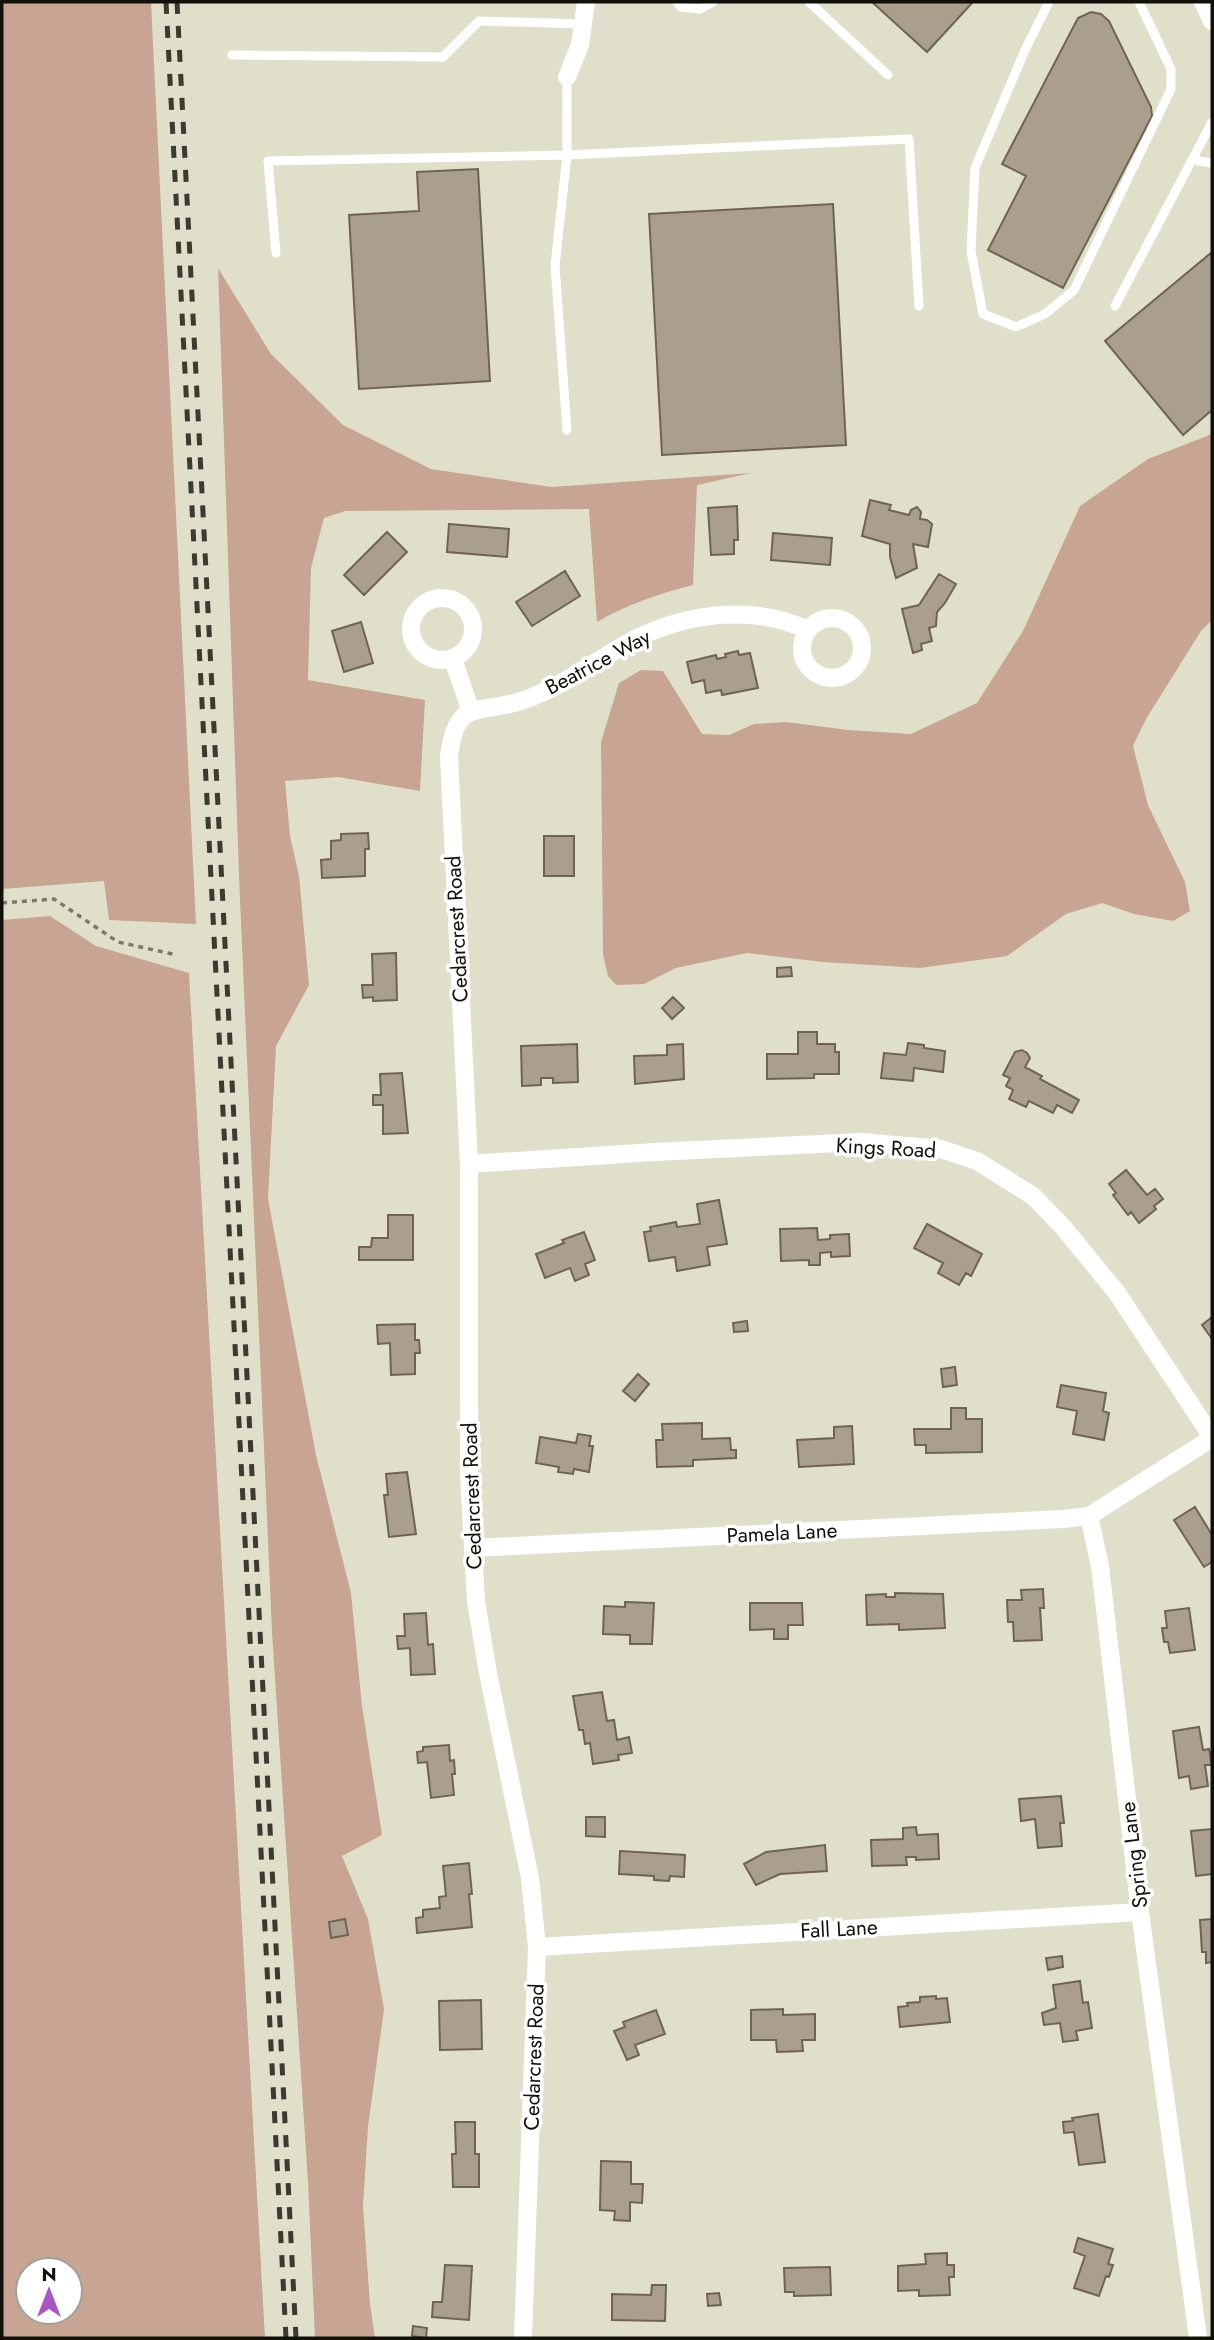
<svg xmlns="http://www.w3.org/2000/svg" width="1214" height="2340" viewBox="0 0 1214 2340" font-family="Jost,sans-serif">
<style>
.green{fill:#c8a492;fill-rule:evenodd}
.building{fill:#aa9e8c;stroke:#6f6453;stroke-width:2}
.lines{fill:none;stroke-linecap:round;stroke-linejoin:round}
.path{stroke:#7a7a6b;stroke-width:3.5;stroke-dasharray:5 5;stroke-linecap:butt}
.lane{stroke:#fff;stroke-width:9}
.street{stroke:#fff;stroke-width:18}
.rail{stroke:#3b3b31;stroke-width:5;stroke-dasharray:12 12;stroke-linecap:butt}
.labels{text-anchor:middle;stroke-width:7;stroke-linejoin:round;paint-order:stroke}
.street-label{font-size:21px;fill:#11110a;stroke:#fff}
</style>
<rect width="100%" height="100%" fill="#e0e0ca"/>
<!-- green -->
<path class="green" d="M2 2H151L196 924 109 920 104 881 2 889Z
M218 268 271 354 343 425 431 469 551 487 751 473 697 485 693 585C658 594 628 604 597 622L589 509 345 511 324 518 311 568 308 680 425 700 420 791 338 777 285 781 290 836 299 876 309 985 276 1046 268 1199 316 1455 351 1593 362 1706 382 1835 342 1856 368 1919 384 2009 368 2127 363 2206 370 2304 375 2338H315L308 2182 272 1632 239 876Z
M1212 434V620L1201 631 1146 719 1133 746 1148 805 1185 882 1190 911 1173 921 1134 914 1102 903 1066 914 1007 956 920 968 823 962 747 953 676 968 644 984 616 985 608 976 603 954 601 742 619 683 641 670 663 671 702 734 729 735 754 724 786 722 848 730 911 734 977 703 1023 631 1080 506 1148 459Z
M50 916 96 946 189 973 265 2338H2V920ZM28 2270H70V2312H28Z"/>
<!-- building -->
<path class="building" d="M872 2H973L927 52Z
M1091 12 1101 14 1109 21 1151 107 1152 116 1063 288 988 250 1026 176 1002 164 1078 18Z
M478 169 490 381 359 389 349 215 419 211 417 172Z
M833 204 846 445 662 455 649 214Z
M1212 252V410L1183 435 1105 341Z
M870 500 891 505 889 510 909 515 911 510 917 507 921 512 920 519 927 520 932 524 928 547 913 544 917 568 896 578 890 557V544L862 536Z
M737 506 738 540H734V554L711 555 708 508Z
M449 524 509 529 507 557 447 552Z
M387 532 407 552 364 595 344 575Z
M773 533 832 538 830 565 771 560Z
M565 571 580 596 532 626 516 602Z
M939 574 956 584 945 603 937 612 936 626 929 628 932 641 921 644 922 650 913 653 902 609 919 605Z
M361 622 373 663 344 672 332 631Z
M738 651 739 655 750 653 758 688 722 695 721 690 706 693 704 680 692 683 687 662 716 655 717 659 726 657 725 654Z
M368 833 369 849H365V876L322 878 321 860 331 859V841L341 840V834Z
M544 836H574V876H544Z
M396 953 397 1000 373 1001V997L363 998 362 985H373L372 954Z
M791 967 792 976 777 977V968Z
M673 997 684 1008 672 1019 662 1008Z
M798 1032H817V1044H835V1052H839V1074H814V1078L767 1079V1054H798Z
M908 1043 924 1045V1048L945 1051 943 1072 914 1068 913 1081 881 1078 884 1053 906 1055Z
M577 1044 578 1082 553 1083V1078H541V1085L522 1086 521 1046Z
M683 1044 684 1079 635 1084 634 1056 667 1055V1045Z
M1022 1050 1027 1053 1030 1058 1025 1067 1042 1076 1040 1079 1079 1100 1072 1113 1057 1105 1053 1113 1029 1101 1026 1107 1009 1099 1013 1090 1006 1086 1010 1078 1003 1075 1015 1052Z
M402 1073 408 1133 383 1134V1105H373V1095H381L380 1074Z
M1126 1170 1147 1195 1155 1189 1163 1199 1154 1206 1156 1209 1139 1223 1131 1212 1128 1215 1113 1195 1116 1193 1109 1184Z
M719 1200 727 1244 707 1247 710 1265 677 1271 675 1257 649 1261 644 1232 651 1231 650 1227 676 1222 677 1227 700 1224 697 1204Z
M388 1215H413V1260H359V1247H371L372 1238H388Z
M927 1224 982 1254 971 1276 966 1273 959 1285 938 1273 943 1263 914 1248Z
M817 1228 818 1240 830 1239V1235L849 1234 850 1256 831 1257V1252L820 1253V1265H809V1260L781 1261 780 1229Z
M584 1232 595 1260 585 1264 589 1275 575 1281 570 1268 545 1278 536 1254 564 1243 562 1240Z
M1212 1317V1339L1202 1325Z
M747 1321 748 1331 734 1332 733 1323Z
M415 1324V1340H419L420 1353H415V1374L391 1375 390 1343 378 1344 377 1325Z
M955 1367 957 1385 943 1387 941 1369Z
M638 1374 649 1384 635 1401 623 1391Z
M1061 1385 1106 1393 1103 1411 1109 1413 1104 1440 1073 1434 1077 1411 1057 1407Z
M951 1408H966V1419H982V1452L926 1453V1445H915L914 1429H951Z
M702 1423V1439L730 1438 731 1450H736V1458L693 1460V1466L657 1467 656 1440H663L662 1424Z
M852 1426 854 1464 799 1467 797 1440 834 1438V1427Z
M578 1434 591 1436 589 1446H593L589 1472 574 1469 573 1474 558 1472 559 1467 536 1463 540 1437 576 1443Z
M407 1472 416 1534 389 1537 384 1495H388L386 1474Z
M1195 1507 1212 1535V1562L1204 1567 1174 1520Z
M1043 1589 1044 1608H1040L1042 1640 1014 1641 1013 1622H1008L1007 1600H1022L1021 1590Z
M895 1593 943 1594 945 1628 899 1630V1624L867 1625 866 1595 886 1594V1597H895Z
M625 1602 654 1603 652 1644H630V1635L603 1634 604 1606 625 1607Z
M750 1603H802L803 1625H788V1639H774V1629L750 1630Z
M1189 1608 1195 1650 1170 1653 1168 1642H1164L1162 1628H1167L1165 1611Z
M426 1613 428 1645 433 1644 435 1674 411 1675 410 1648 398 1649 397 1636H405L404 1614Z
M602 1692 607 1721 614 1720 617 1740 629 1737 632 1753 618 1755 619 1760 593 1764 590 1743 585 1744 583 1730H579L573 1696Z
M1199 1727 1203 1750 1209 1749 1212 1765H1205L1208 1786 1191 1789 1189 1776 1179 1778 1173 1731Z
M449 1745 450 1761 454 1760 455 1774H452L454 1795 431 1798 427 1762 418 1763 417 1752 423 1751V1747Z
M1061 1796 1064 1823H1060L1062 1846 1038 1848 1035 1819 1021 1821 1019 1799Z
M586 1817H605V1837L586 1836Z
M916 1827 917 1835 938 1834 939 1859 916 1860V1857H906L907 1865 872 1866 871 1840 903 1839V1828Z
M1212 1829V1874L1196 1876 1191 1831Z
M825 1845 827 1871 780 1874 756 1885 744 1864 766 1852Z
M620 1851 685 1855 684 1877 670 1876 669 1881 654 1880V1876L619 1874Z
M469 1863 472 1894H469L472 1927 417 1933 416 1918 423 1917V1910L440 1908 439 1897 446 1896 443 1866Z
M345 1919 348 1935 331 1938 329 1922Z
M1212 1919V1962L1206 1963V1952H1202L1200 1920Z
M1062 1956 1063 1967 1048 1970 1046 1958Z
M1080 1981 1083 2003 1088 2002 1092 2028 1076 2031 1078 2040 1063 2042 1060 2023 1044 2025 1042 2013 1056 2008 1053 1985Z
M936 1996V1999L947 1998 950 2022 900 2027 898 2007 908 2006 907 2003 920 2002V1997Z
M481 2000 482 2049 440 2050 439 2001Z
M783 2009V2015L815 2014V2040H802L803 2051 777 2052 776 2040H751V2010Z
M656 2010 665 2034 635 2045 639 2055 627 2060 614 2031 625 2027 623 2022Z
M1098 2114 1105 2162 1079 2165 1074 2132 1064 2133 1063 2122 1073 2121 1072 2118Z
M455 2122H475V2154H479V2187H453L452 2154H456Z
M601 2161 631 2162V2184H643L642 2203 630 2202V2221L614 2220 615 2211 600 2210Z
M1078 2238 1113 2249 1108 2264 1113 2265 1109 2277 1106 2276 1099 2296 1074 2288 1085 2256 1074 2252Z
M947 2253V2265H954V2277H949L950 2295 919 2296V2290L898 2291V2266L926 2264 925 2254Z
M445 2265 472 2266 469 2320 432 2317 433 2302H442Z
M830 2267 831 2295 794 2296V2292H785L784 2268Z
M652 2285H666L665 2321 612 2320V2294L651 2295Z
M719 2293 721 2305 708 2306 707 2294Z
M413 2326 427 2328 426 2338 412 2336Z"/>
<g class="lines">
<!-- path -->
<path class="path" d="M2 903 54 899 118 942 177 955"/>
<!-- lane -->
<path class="lane" d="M677 2 681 7 700 9 713 2
M809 2 888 75
M1049 2 1025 50 975 168 971 251 983 314 1016 327 1045 314 1074 290 1171 89V69L1139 2
M232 55 443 57 479 21 584 24
M567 77V155L909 139 919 306
M1192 160 1212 163
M276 253 268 161 567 155 555 266 567 430
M1115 306 1212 122"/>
<!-- street -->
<path class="street" d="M1203 2 1212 21
M567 77 580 45 586 2
M411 629a31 31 0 1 1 62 0a31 31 0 1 1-62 0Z
M802 648a30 30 0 1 1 60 0a30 30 0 1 1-60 0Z
M453 659 471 712
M469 1164 654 1152 862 1142 941 1149 977 1161 1033 1196 1063 1227 1117 1293 1212 1437
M474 1548 1063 1519 1089 1516
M537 1947 1140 1912
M523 2338 537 1947 530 1878 488 1673 476 1601 469 1475V1164L449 756C456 703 472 713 514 703 527 700 542 693 554 687 582 672 609 653 637 638 692 612 753 605 808 630
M1198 2338 1140 1912 1100 1566 1089 1516 1212 1438"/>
<!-- rail -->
<path class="rail" d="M166 2 286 2338
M177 2 296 2338"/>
</g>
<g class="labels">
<!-- street labels -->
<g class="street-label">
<text transform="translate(598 662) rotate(-28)" y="7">Beatrice Way</text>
<text transform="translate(457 929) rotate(-93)" y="7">Cedarcrest Road</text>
<text transform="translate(886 1148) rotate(3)" y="7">Kings Road</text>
<text transform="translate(472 1496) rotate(-92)" y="7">Cedarcrest Road</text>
<text transform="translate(782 1533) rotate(-3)" y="7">Pamela Lane</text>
<text transform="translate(1134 1855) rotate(-97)" y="7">Spring Lane</text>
<text transform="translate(839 1929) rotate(-3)" y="7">Fall Lane</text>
<text transform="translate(534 2057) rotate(-88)" y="7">Cedarcrest Road</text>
</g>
</g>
<!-- border -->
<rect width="1214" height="2340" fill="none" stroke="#11110a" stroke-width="7"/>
<!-- north arrow -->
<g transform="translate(49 2291)"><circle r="33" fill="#ffffff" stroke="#a0a09d" stroke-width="2"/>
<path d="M0-5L12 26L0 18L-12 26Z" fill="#a856c6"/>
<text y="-10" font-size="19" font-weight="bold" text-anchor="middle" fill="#11110a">N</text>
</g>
</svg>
